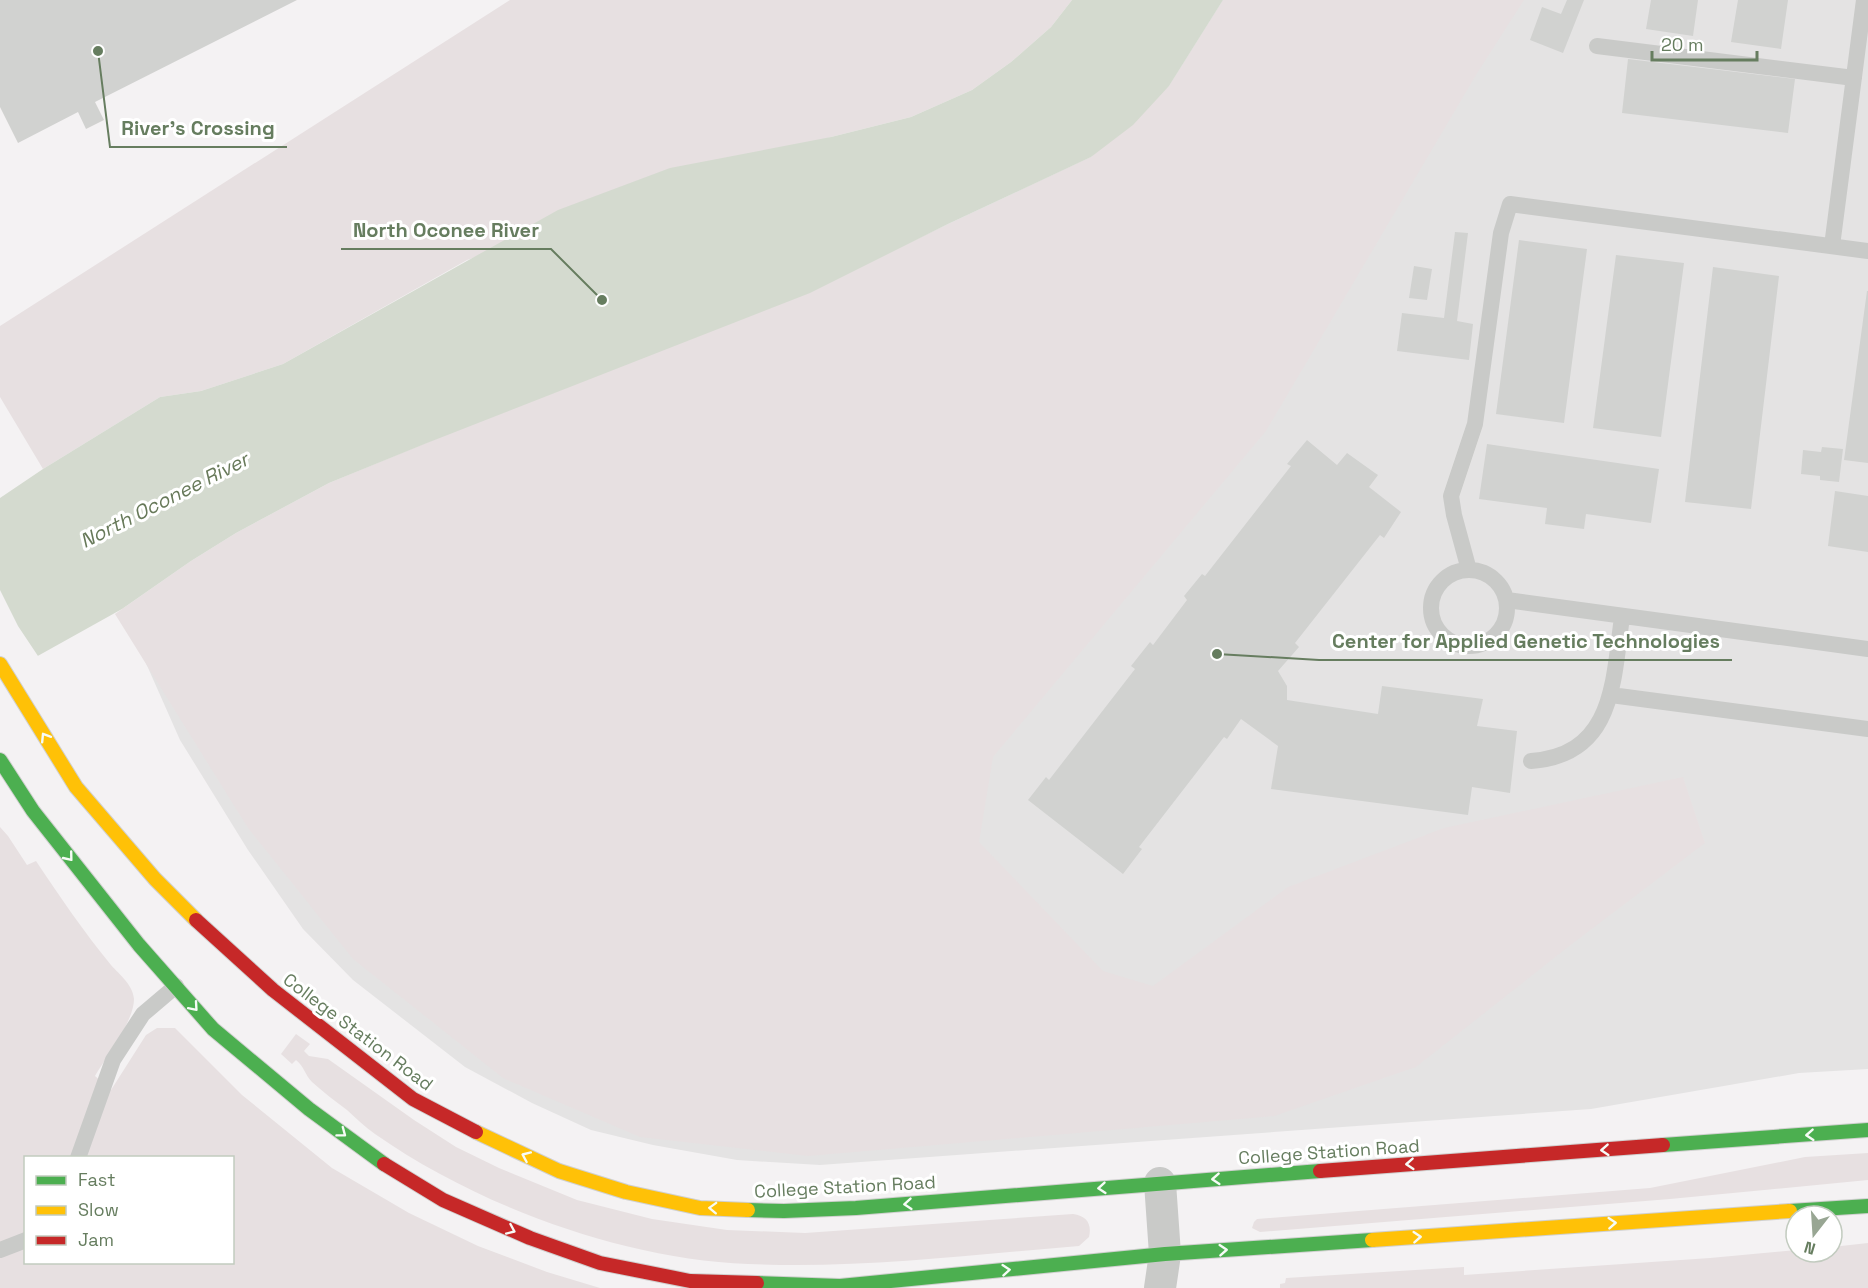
<svg xmlns="http://www.w3.org/2000/svg" width="1868" height="1288" viewBox="0 0 1868 1288" font-family="'Space Grotesk',sans-serif">
<style>
.built{fill:#e4e3e3}
.green{fill:#e7e0e1;fill-rule:evenodd}
.water{fill:#d4dacf}
.pier{fill:#f4f2f3}
.building{fill:#d1d2d0}
.lines{fill:none;stroke-linecap:round;stroke-linejoin:round}
.fast-casing{stroke:#d0d0cf;stroke-width:16}
.slow-casing{stroke:#d0d0cf;stroke-width:16}
.jam-casing{stroke:#d0d0cf;stroke-width:16}
.lane{stroke:#c9cac8;stroke-width:16}
.street{stroke:#c9cac8;stroke-width:32}
.fast{stroke:#4caf50;stroke-width:14}
.slow{stroke:#ffc107;stroke-width:14}
.jam{stroke:#c62828;stroke-width:14}
.oneway{stroke:#f6fbf6}
.labels{text-anchor:middle;stroke-width:6;stroke-linejoin:round;paint-order:stroke}
.street-label{font-size:18px;fill:#667d5f;stroke:#fff}
.water-label{font-size:20px;font-style:italic;fill:#677959;stroke:#fff}
.leader{fill:none;stroke:#667d5f;stroke-width:2}
.callout-dot{fill:#667d5f;stroke:#fff;stroke-width:2}
.callout-label{font-size:20px;text-anchor:middle;font-weight:bold;fill:#667d5f;stroke:#fff;stroke-width:6;stroke-linejoin:round;paint-order:stroke}
</style>
<rect width="100%" height="100%" fill="#f4f2f3"/>
<!-- built -->
<path class="built" d="M1223 0H1868V1069L1799 1073 1591 1109 820 1165 737 1160 653 1145 591 1130 532 1103 465 1067 353 980 303 929 248 850 180 740 122 609 810 293 948 224 1091 157 1169 86Z"/>
<!-- green -->
<path class="green" d="M510 0H1072L1051 27 1011 62 972 90 911 117 831 137 467 260 283 364 201 391 160 397 43 469 0 397V326Z
M1223 0H1524L1476 75 1266 431 993 757 979 842 1103 971 1153 986 1288 887 1444 828 1683 777 1705 843 1568 947 1416 1067 1274 1116 808 1156 640 1137 503 1078 353 959 248 828 115 614 191 561 236 533 329 483 900 247 1091 157 1169 86Z
M0 827 8 836 27 865 36 861C60 897 84 932 111 965 120 975 133 985 134 999 134 1021 107 1056 95 1076L111 1090 146 1035 157 1028H175L242 1095 332 1168 409 1213 478 1246 547 1272 600 1288H0ZM26 1158H232V1262H26Z
M296 1034 310 1044 304 1051 309 1056 328 1059 414 1120 456 1147 499 1168 577 1200 652 1219 727 1230 805 1233 1073 1214C1087 1216 1092 1224 1089 1237L1079 1246C969 1255 858 1269 748 1264 622 1259 478 1206 375 1134 365 1127 356 1118 347 1110 335 1101 323 1092 312 1082 305 1075 304 1066 296 1060L292 1064 281 1054Z
M1868 1153V1180L1670 1199 1260 1232 1252 1228 1254 1222 1257 1219 1650 1188 1805 1157Z
M1868 1243V1288H1280V1284L1285 1283 1286 1278 1464 1267V1275L1710 1258 1796 1250V1252H1832V1247Z"/>
<!-- water -->
<path class="water" d="M1072 0H1223L1169 86 1133 125 1091 157 948 224 810 293 427 443 329 483 236 533 191 561 122 609 0 677V498L43 469 160 397 201 391 283 364 558 210 670 168 831 137 911 117 972 90 1011 62 1051 27Z"/>
<!-- pier -->
<path class="pier" d="M0 590 18 626 40 659 0 680Z"/>
<!-- building -->
<path class="building" d="M0 0H297L95 102 104 120 86 129 78 112 18 143 0 107Z
M1567 0H1584L1563 53 1530 40 1542 7 1561 14Z
M1651 0H1698L1693 36 1646 29Z
M1738 0H1788L1781 49 1731 42Z
M1628 59 1795 79 1788 133 1622 113Z
M1455 232 1468 233 1457 321 1473 324 1469 360 1397 351 1402 313 1444 318Z
M1519 240 1587 249 1564 423 1496 414Z
M1616 255 1684 263 1661 437 1593 428Z
M1414 266 1432 269 1427 300 1409 298Z
M1713 267 1779 276 1751 509 1685 502Z
M1867 291H1868V463L1844 460Z
M1307 440 1337 465 1347 453 1375 473 1378 475 1369 487 1401 512 1384 538 1380 535 1295 643 1299 647 1278 671 1287 686V700L1378 714 1382 686 1483 699 1477 726 1517 731 1510 793 1472 787 1468 815 1271 789 1278 746 1241 719 1227 739 1224 737 1139 847 1142 849 1123 874 1028 800 1046 777 1049 780 1135 669 1131 666 1150 642 1153 645 1187 600 1184 596 1202 574 1205 576 1291 466 1287 464Z
M1487 444 1659 469 1651 523 1586 514 1584 529 1545 524 1547 508 1479 499Z
M1822 447 1843 449 1839 482 1820 480V476L1801 474 1803 450 1821 452Z
M1835 491 1868 496V552L1828 546Z"/>
<g class="lines">
<!-- fast casing -->
<g class="fast-casing">
<path id="fast" d="M0 760 33 811 139 945 213 1029 309 1109 384 1164
M1663 1145 1868 1130
M748 1210 784 1211 856 1208 1320 1171
M1790 1211 1868 1206
M757 1283 840 1286 1165 1254 1372 1240"/>
</g>
<!-- slow casing -->
<g class="slow-casing">
<path id="slow" d="M0 664 76 787 155 879 196 920
M476 1132 559 1171 626 1192 700 1208 748 1210
M1372 1240 1790 1211"/>
</g>
<!-- jam casing -->
<g class="jam-casing">
<path id="jam" d="M196 920 273 990 413 1099 476 1132
M384 1164 443 1200 530 1238 600 1263 690 1281 757 1283
M1320 1171 1663 1145"/>
</g>
<!-- lane -->
<path class="lane" d="M1597 46 1854 78
M1832 246 1864 0
M1469 570 1454 515 1451 496 1475 424 1501 233 1510 204 1868 251
M1431 608a38 38 0 1 1 76 0a38 38 0 1 1-76 0Z
M1507 600 1868 649
M1611 695 1868 729
M1531 761C1614 755 1613 682 1622 617
M78 1158 113 1060 143 1014 176 986
M0 1250 26 1240"/>
<!-- street -->
<path class="street" d="M1160 1183 1165 1254 1160 1288"/>
<!-- fast -->
<use href="#fast" class="fast"/>
<!-- slow -->
<use href="#slow" class="slow"/>
<!-- jam -->
<use href="#jam" class="jam"/>
</g>
<!-- one-way arrows -->
<defs><path id="oneway-chevron" d="M-2-3.5L2.5 0L-2 3.5" fill="none" stroke-width="1.6" stroke-linecap="round" stroke-linejoin="round" transform="scale(1.5)"/></defs>
<g class="oneway">
<use href="#oneway-chevron" transform="translate(45 737) rotate(-122)"/>
<use href="#oneway-chevron" transform="translate(69 857) rotate(51)"/>
<use href="#oneway-chevron" transform="translate(194 1007) rotate(49)"/>
<use href="#oneway-chevron" transform="translate(342 1133) rotate(37)"/>
<use href="#oneway-chevron" transform="translate(1810 1135) rotate(176)"/>
<use href="#oneway-chevron" transform="translate(1605 1150) rotate(176)"/>
<use href="#oneway-chevron" transform="translate(526 1156) rotate(-156)"/>
<use href="#oneway-chevron" transform="translate(1410 1164) rotate(176)"/>
<use href="#oneway-chevron" transform="translate(1216 1179) rotate(176)"/>
<use href="#oneway-chevron" transform="translate(1102 1188) rotate(175)"/>
<use href="#oneway-chevron" transform="translate(908 1204) rotate(175)"/>
<use href="#oneway-chevron" transform="translate(713 1208) rotate(-178)"/>
<use href="#oneway-chevron" transform="translate(1612 1223) rotate(-4)"/>
<use href="#oneway-chevron" transform="translate(511 1230) rotate(24)"/>
<use href="#oneway-chevron" transform="translate(1417 1237) rotate(-4)"/>
<use href="#oneway-chevron" transform="translate(1223 1250) rotate(-4)"/>
<use href="#oneway-chevron" transform="translate(1006 1270) rotate(-5)"/>
</g>
<g class="labels">
<!-- street labels -->
<g class="street-label">
<text transform="translate(358 1032) rotate(37)" y="6">College Station Road</text>
<text transform="translate(1329 1152) rotate(-4)" y="6">College Station Road</text>
<text transform="translate(845 1187) rotate(-3)" y="6">College Station Road</text>
</g>
<!-- water labels -->
<g class="water-label">
<text transform="translate(164 500) rotate(-27)" y="7">North Oconee River</text>
</g>
</g>
<!-- callouts -->
<path class="leader" d="M98 51L110 147H287M602 300L551 249H341M1217 654L1319 660H1732"/>
<g class="callout-dot">
<circle cx="98" cy="51" r="6"/>
<circle cx="602" cy="300" r="6"/>
<circle cx="1217" cy="654" r="6"/>
</g>
<g class="callout-label">
<text x="198" y="135">River's Crossing</text>
<text x="446" y="237">North Oconee River</text>
<text x="1526" y="648">Center for Applied Genetic Technologies</text>
</g>
<!-- legend -->
<rect x="24" y="1156" width="210" height="108" fill="#ffffff" stroke="#c2cbbf" stroke-width="1.5"/>
<rect x="36" y="1176" width="30" height="9" fill="#4caf50" stroke="#c2cbbf" stroke-width="1.5"/>
<text x="78" y="1186" font-size="18" fill="#667d5f">Fast</text>
<rect x="36" y="1206" width="30" height="9" fill="#ffc107" stroke="#c2cbbf" stroke-width="1.5"/>
<text x="78" y="1216" font-size="18" fill="#667d5f">Slow</text>
<rect x="36" y="1236" width="30" height="9" fill="#c62828" stroke="#c2cbbf" stroke-width="1.5"/>
<text x="78" y="1246" font-size="18" fill="#667d5f">Jam</text>
<!-- north arrow -->
<g transform="translate(1814 1234) rotate(197)"><circle r="28" fill="#ffffff" stroke="#c2cbbf" stroke-width="1.5"/>
<path d="M0-4.5L10 22L0 15L-10 22Z" fill="#98a693"/>
<text y="-9" font-size="16" font-weight="bold" text-anchor="middle" fill="#667d5f">N</text>
</g>
<!-- scale -->
<path d="M1652 51v9h105v-9" fill="none" stroke="#667d5f" stroke-width="3"/>
<text x="1661" y="51" font-size="18" fill="#667d5f" stroke="#ffffff" stroke-width="4.5" paint-order="stroke">20 m</text>
</svg>
